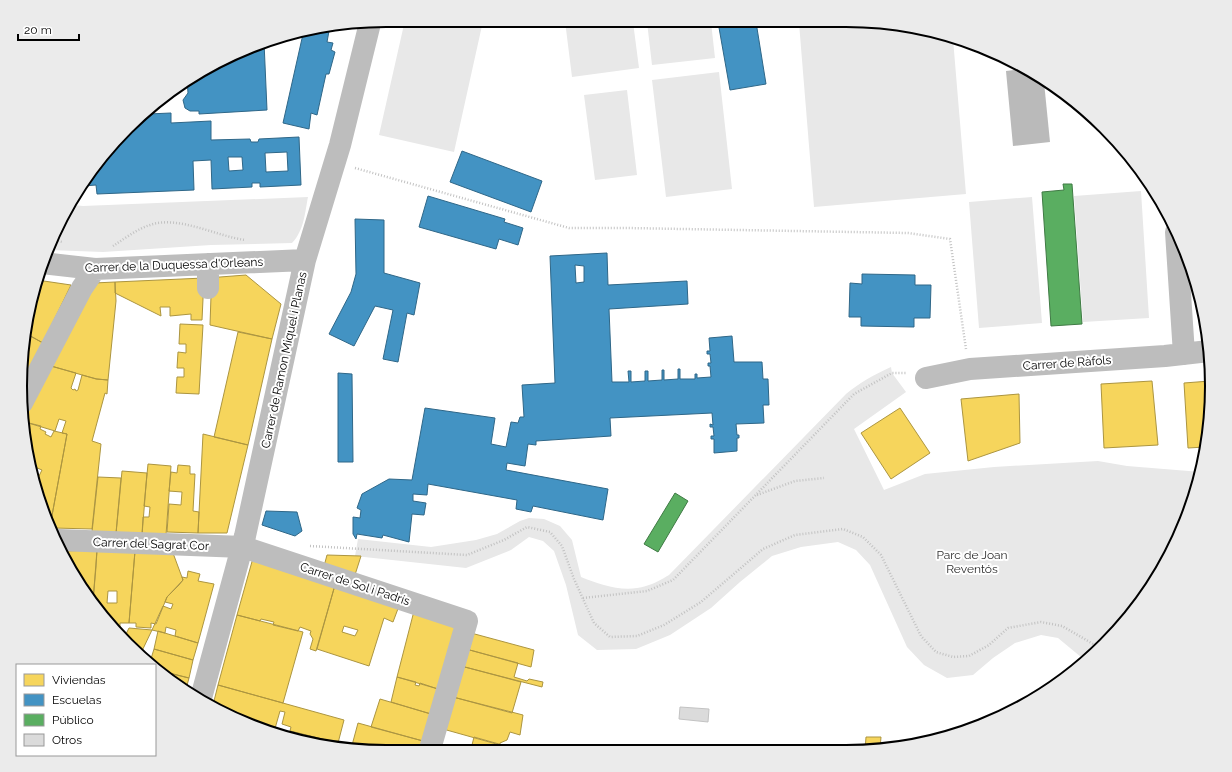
<svg xmlns="http://www.w3.org/2000/svg" width="1232" height="772" viewBox="0 0 1232 772" font-family="Raleway,sans-serif">
<style>
.green{fill:#e8e8e8}
.water{fill:#bababa}
.homes{fill:#f6d55c;stroke:#ac9540;fill-rule:evenodd}
.schools{fill:#4393c3;stroke:#2f6788;fill-rule:evenodd}
.public{fill:#5aae61;stroke:#3f7a44}
.building{fill:#dbdbdb;stroke:#c3c3c3}
.lines{fill:none;stroke-linecap:round;stroke-linejoin:round}
.path{stroke:#c2c2c2;stroke-width:2.5;stroke-dasharray:1 2;stroke-linecap:butt}
.minor{stroke:#bdbdbd;stroke-width:22}
.labels{text-anchor:middle;stroke-width:4;stroke-linejoin:round;paint-order:stroke}
.street-label{font-size:12px;fill:#000;stroke:#fff}
.park-label{font-size:12px;fill:#2c2c2c;stroke:#fff}
.rim{fill:none;stroke:#000;stroke-width:2}
</style>
<rect width="100%" height="100%" fill="#fff"/>
<!-- green -->
<path class="green" d="M405 20 483 21 454 152 379 135Z
M565 21 633 22 639 68 572 77Z
M647 22H711L715 58 652 65Z
M799 23H894L953 39 966 194 814 207Z
M719 72 732 189 666 197 652 80Z
M627 90 637 175 595 180 584 95Z
M1141 191 1149 318 1083 322 1074 196Z
M308 197C305 212 304 231 292 243L211 245 103 252 49 250 73 205 83 206Z
M1032 197 1042 323 979 328 969 202Z
M891 367 892 373 906 392 854 429 884 490 925 474 994 467 1098 461 1127 466 1201 472 1199 481 1174 548 1136 609 1087 662 1058 638 1041 635 1015 643 993 658 973 675 947 678 924 665 907 647 870 565 856 550 838 542 801 547 772 556 740 582 711 608 670 635 636 649 597 650 578 635 566 585 554 551 543 541 529 537 511 550 466 568 355 556 358 539 431 547 476 540 497 534 520 521 529 518 544 519 560 526 572 540 581 577C601 585 624 593 646 586 654 584 662 579 669 575L846 394C859 383 875 374 891 367Z"/>
<!-- water -->
<path class="water" d="M1023 69 1044 82 1050 142 1013 146 1006 71Z"/>
<!-- homes -->
<path class="homes" d="M246 275 281 304 272 339 210 325 211 296 207 278Z
M204 278 202 320H191V314L170 316V307H160L161 316 115 293V282Z
M37 280 71 285 43 343 28 335Z
M115 282 116 301 108 380 96 379 51 366 94 283Z
M180 324 203 325 199 394 176 393 177 377H184V368H177L178 352 186 353V344H179Z
M238 332 272 339 248 445 214 437Z
M29 335 43 343 20 384 28 336Z
M51 366 76 373 71 388 73 390 75 389 76 391 78 390 82 375 97 379 108 380 107 394 105 393 92 441 101 444 92 529 54 528 51 521 67 434 62 433 66 421 59 419 55 431 25 422 24 419Z
M1152 381 1158 445 1104 448 1101 384Z
M1210 381 1211 410 1205 447 1188 448 1184 383Z
M1019 394 1020 443 968 461 961 399Z
M900 408 930 453 891 479 861 433Z
M25 422 41 426 40 429 46 432 45 434 51 437 54 431 67 434 51 521 33 481 31 473 39 476 42 470 30 465Z
M203 434 248 445 227 533H198Z
M148 464 171 466 166 535H142L143 517H149L150 507 144 506Z
M178 465 190 466V474H195L193 511 199 512 198 533 167 532 169 504 181 505 182 492 169 491 171 472 177 473Z
M122 471 147 473 142 535 116 534Z
M98 477 121 478 116 533 92 532Z
M97 550 135 551 129 623H120V627H117L93 601ZM108 591H117V603H107Z
M97 550 96 567 93 601 82 589 64 551Z
M135 551 173 553 183 580 167 597 156 624 151 623V628L136 627V623H129Z
M327 555 361 556 354 578 323 570Z
M253 558 335 585 316 651 310 649 313 639 310 634 311 631 300 627 298 631 273 625 274 622 261 619 260 621 237 615Z
M188 571 200 574 198 581 214 584 198 643 175 636 176 630 166 627 165 633 152 630 163 606 171 609 173 604 165 602 167 597 179 585 183 580 182 577 187 578Z
M335 585 399 606 393 622 384 618 369 666 317 649ZM344 626 358 630 355 636 342 632Z
M414 611 456 624 438 689 397 677Z
M237 615 303 632 283 703 218 685Z
M129 628 152 630 141 653 125 636Z
M158 631 198 643 193 660 154 649Z
M471 633 534 650 531 667 466 649Z
M154 649 193 660 189 678 157 670 155 665H153L150 662Z
M466 649 518 663 514 677 527 681 529 679 543 682 542 687 461 666Z
M461 666 521 682 512 713 453 697Z
M157 670 189 678 186 689 163 676Z
M397 677 416 682 415 685 419 686 420 683 438 689 431 714 391 702Z
M218 685 344 720 338 743 290 731 291 727 282 724 285 712 280 711 274 732 246 724 213 705Z
M453 697 523 715 520 735 510 732 507 740 500 743V745L443 729Z
M380 699 431 714 423 741 371 727Z
M358 723 423 741 421 749H351Z
M290 731 338 743 337 748 289 736Z
M474 737 506 746V750L471 749Z
M866 737H881L880 749 865 751Z"/>
<!-- schools -->
<path class="schools" d="M718 22H756L766 84 730 90Z
M326 30 329 31 327 42 333 43 331 50 335 52 329 74H326L317 115 311 113 309 129 283 123 303 34Z
M264 42 267 110 199 114V111H190L185 108 183 100 188 93 187 79Z
M171 113V123L211 121V140L250 139 251 142H258L259 139 299 137 301 185 260 187V183H252V187L212 189 211 160 193 161 194 190 97 194 96 185 84 186 95 163 148 114ZM287 152 288 171 266 172 265 153ZM228 157H242L243 170 229 171Z
M462 151 542 181 531 212 450 182Z
M428 196 505 219 504 222 523 228 518 245 499 239 496 249 419 227Z
M355 219 384 220V273L420 283 414 315 407 313 398 362 383 359 393 310 375 306 354 346 329 334 351 292 356 274Z
M607 253 608 285 687 281 688 304 609 309 612 382H629L628 371H631V382L645 381V371H648V381L662 380V370H664V380L678 379V369H680V379H695V374H697V378L711 377 710 366H708V363H711L710 354H707V351H710L709 338 732 336 734 362H762L763 379H768L769 405H763L764 423 736 424 737 435H739V438H737V451L714 453V439H711V436H714L713 427H710V424L713 425 712 413 610 418 611 436 536 441V445L528 444 525 466 507 463 506 470 608 489 603 520 533 506 531 512 516 509 517 500 428 484 427 495 413 494V501L426 503 424 515 412 514 409 542 383 535 382 538 357 534 356 539 353 534V517L360 518 361 510 357 508 362 494 389 479 412 480 425 408 495 418 491 444 506 447 511 422 518 423 520 417H524L522 385 555 383 550 256ZM575 265 584 266V282L576 283Z
M862 274 915 275V285H931L930 318H914V327L861 326V317H849L850 283 862 284Z
M338 373 352 374 353 462H338Z
M266 511 297 512 302 531 295 536 262 525Z"/>
<!-- public -->
<path class="public" d="M1063 184H1072L1082 324 1051 326 1042 192 1064 190Z
M675 493 688 501 658 552 644 544Z"/>
<!-- building -->
<path class="building" d="M680 707 709 709 708 722 679 719Z"/>
<g class="lines">
<!-- path -->
<path class="path" d="M355 168 569 228H627L908 233 950 239 966 349
M55 240 62 242
M113 246C124 239 137 229 150 225 178 215 216 236 245 240
M757 495 795 481 824 478
M310 546 467 555 504 540 527 527 550 532 562 546 574 579 594 623 610 637 637 636 664 625 701 602 763 549 795 535 843 529 863 537 881 555 921 636 936 652 953 657 969 656 989 645 1008 628 1041 622 1062 626 1100 648
M583 598 647 591 673 580 854 394 892 373H907"/>
<!-- minor -->
<path class="minor" d="M1176 232 1184 354
M42 263 95 269 305 260
M208 288V264
M926 378 970 369 1165 356 1209 351
M22 403 82 288 95 269
M59 540 243 547 467 621 430 749
M201 698 245 536 305 260 340 145 370 23"/>
</g>
<g class="labels">
<!-- street labels -->
<g class="street-label">
<text transform="translate(174 265) rotate(-2)" y="4">Carrer de la Duquessa d'Orleans</text>
<text transform="translate(284 360) rotate(-78)" y="4">Carrer de Ramon Miquel i Planas</text>
<text transform="translate(1067 363) rotate(-4)" y="4">Carrer de Ràfols</text>
<text transform="translate(151 544) rotate(2)" y="4">Carrer del Sagrat Cor</text>
<text transform="translate(355 584) rotate(18)" y="4">Carrer de Sol i Padrís</text>
</g>
<!-- park labels -->
<g class="park-label">
<text x="972" y="559">Parc de Joan<tspan x="972" dy="14">Reventós</tspan></text>
</g>
</g>
<!-- crop -->
<path d="M0 0H1232V772H0ZM386 27H846A359 359 0 0 1 1205 386V386A359 359 0 0 1 846 745H386A359 359 0 0 1 27 386V386A359 359 0 0 1 386 27Z" fill="#ebebeb" fill-rule="evenodd"/>
<path class="rim" d="M386 27H846A359 359 0 0 1 1205 386V386A359 359 0 0 1 846 745H386A359 359 0 0 1 27 386V386A359 359 0 0 1 386 27Z"/>
<!-- legend -->
<rect x="16" y="664" width="140" height="92" fill="#ffffff" stroke="#999999"/>
<rect x="24" y="674" width="20" height="12" fill="#f6d55c" stroke="#999999"/>
<text x="52" y="684" font-size="12" fill="#000000">Viviendas</text>
<rect x="24" y="694" width="20" height="12" fill="#4393c3" stroke="#999999"/>
<text x="52" y="704" font-size="12" fill="#000000">Escuelas</text>
<rect x="24" y="714" width="20" height="12" fill="#5aae61" stroke="#999999"/>
<text x="52" y="724" font-size="12" fill="#000000">Público</text>
<rect x="24" y="734" width="20" height="12" fill="#dbdbdb" stroke="#999999"/>
<text x="52" y="744" font-size="12" fill="#000000">Otros</text>
<!-- scale -->
<path d="M18 34v6h61v-6" fill="none" stroke="#000000" stroke-width="2"/>
<text x="24" y="34" font-size="12" fill="#000000" stroke="#ffffff" stroke-width="3" paint-order="stroke">20 m</text>
</svg>
